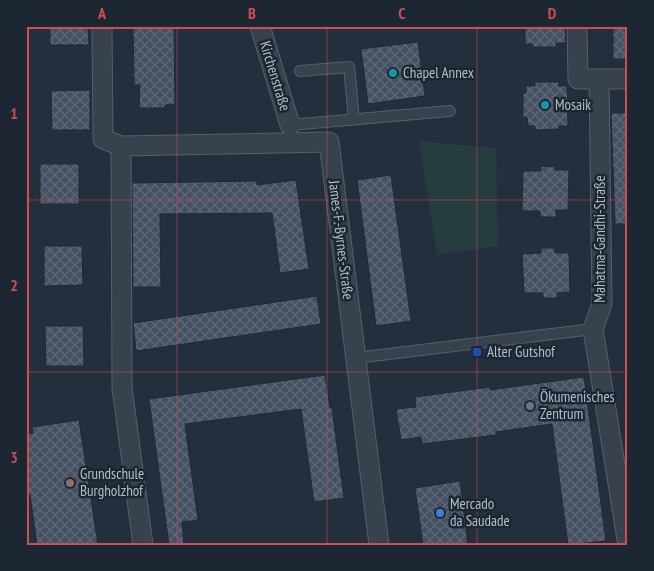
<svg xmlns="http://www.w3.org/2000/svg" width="654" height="571" viewBox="0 0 654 571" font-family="'PT Sans Narrow',sans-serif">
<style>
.park{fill:#263c3f}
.building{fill:url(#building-cross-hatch);stroke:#1f2835}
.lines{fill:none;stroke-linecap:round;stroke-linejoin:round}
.lane-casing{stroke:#565f6c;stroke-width:12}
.street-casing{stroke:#565f6c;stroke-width:21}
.lane{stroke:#38414e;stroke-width:10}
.street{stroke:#38414e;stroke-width:19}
.grid{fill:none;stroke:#ce4d50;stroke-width:1;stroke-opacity:0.55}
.culture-dot{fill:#0f9aa8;stroke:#1d2633;stroke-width:2}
.transit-dot{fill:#1a4fb4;stroke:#1d2633;stroke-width:2}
.worship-dot{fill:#6b7280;stroke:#1d2633;stroke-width:2}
.education-dot{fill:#8d6e63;stroke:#1d2633;stroke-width:2}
.shop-dot{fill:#3f7fe0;stroke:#1d2633;stroke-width:2}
.labels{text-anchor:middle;stroke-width:5;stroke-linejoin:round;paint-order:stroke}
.poi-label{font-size:15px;fill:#b4bcc9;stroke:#1d2633;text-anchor:start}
.street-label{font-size:15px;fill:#b4bcc9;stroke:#1d2633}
.neatline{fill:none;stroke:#ce4d50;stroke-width:2}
.grid-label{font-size:16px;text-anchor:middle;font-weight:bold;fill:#ce4d50}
</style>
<defs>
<pattern id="building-cross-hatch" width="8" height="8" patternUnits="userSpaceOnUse" patternTransform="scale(1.25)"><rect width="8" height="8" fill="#455162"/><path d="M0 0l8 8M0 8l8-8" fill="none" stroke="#5d6877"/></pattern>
</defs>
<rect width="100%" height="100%" fill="#242f3e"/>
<!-- park -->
<path class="park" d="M419 141 496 148 498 246 437 255Z"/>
<!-- building -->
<path class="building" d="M50 26H88L89 45H50Z
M133 26H174L175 104 165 105V108H139L140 85H134Z
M525 26H565L566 43H556V47H533V44H525Z
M613 26H628V59H613Z
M418 42 425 96 368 104 361 49Z
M535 82H559V86H567L568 126H559V129L535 130V126H528L527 117H523V93H526V86H535Z
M90 90V130H52L51 91Z
M611 113H628V224H615Z
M40 164H79V204H40Z
M541 166 555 167V170H569L568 210H556V217H540V211H522L523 171H541Z
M391 175 411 321 376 326 357 180Z
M296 180 309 269 280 273 272 213 160 214 161 287H133L132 183 257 181V185Z
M44 246H82L83 285 44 286Z
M541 248H555V253H569L570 292 557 293V298H543V293H524L522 254 541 253Z
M317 296 321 324 136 351 133 323Z
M45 326H83L84 366H46Z
M325 375 330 408H332L344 498 314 502 301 409 185 424 198 520 182 522 184 545H169L149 399Z
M584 377 606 541 568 545 552 424 496 432V435L422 444 421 437 401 440 396 409 416 407 415 397 490 387V390Z
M79 420 98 545H37L30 495H26V434L33 433 32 427Z
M460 481 468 545H423L415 488Z"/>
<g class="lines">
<!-- lane casing -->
<g class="lane-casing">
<path id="lane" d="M300 71 349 67 354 119
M290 125 450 111
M356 358 593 329"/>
</g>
<!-- street casing -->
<g class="street-casing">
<path id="street" d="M102 26 103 139 121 146 329 142 379 545
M260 26 290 125
M577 26 578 79H599L602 304 593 329 628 545
M599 79H628
M121 146 122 388 143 545"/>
</g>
<!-- lane -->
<use href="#lane" class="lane"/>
<!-- street -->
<use href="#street" class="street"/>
</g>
<!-- grid -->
<path class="grid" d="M177 26V545M327 26V545M477 26V545M26 200H628M26 372H628"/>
<!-- markers -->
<g class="culture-dot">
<circle cx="393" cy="73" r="5"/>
<circle cx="545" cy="105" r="5"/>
</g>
<rect class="transit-dot" x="472" y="347" width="10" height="10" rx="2.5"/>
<circle class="worship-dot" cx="530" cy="406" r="5"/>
<circle class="education-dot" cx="70" cy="483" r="5"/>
<circle class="shop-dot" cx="440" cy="513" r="5"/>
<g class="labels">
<!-- poi labels -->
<g class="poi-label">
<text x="403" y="78">Chapel Annex</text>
<text x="555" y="110">Mosaik</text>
<text x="487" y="357">Alter Gutshof</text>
<text x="540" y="402">Ökumenisches<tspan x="540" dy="17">Zentrum</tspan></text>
<text x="80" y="479">Grundschule<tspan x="80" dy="17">Burgholzhof</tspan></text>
<text x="450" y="509">Mercado<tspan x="450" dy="17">da Saudade</tspan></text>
</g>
<!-- street labels -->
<g class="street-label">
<text transform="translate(275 76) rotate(73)" y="5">Kirchenstraße</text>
<text transform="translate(600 239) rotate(-90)" y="5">Mahatma-Gandhi-Straße</text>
<text transform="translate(341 240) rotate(83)" y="5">James-F.-Byrnes-Straße</text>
</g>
</g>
<!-- border -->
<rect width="654" height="571" fill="none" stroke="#1d2633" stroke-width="55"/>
<rect x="28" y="28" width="598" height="516" class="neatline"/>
<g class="grid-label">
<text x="102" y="19">A</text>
<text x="252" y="19">B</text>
<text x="402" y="19">C</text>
<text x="552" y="19">D</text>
<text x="14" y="119">1</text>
<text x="14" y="291">2</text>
<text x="14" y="463">3</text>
</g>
</svg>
